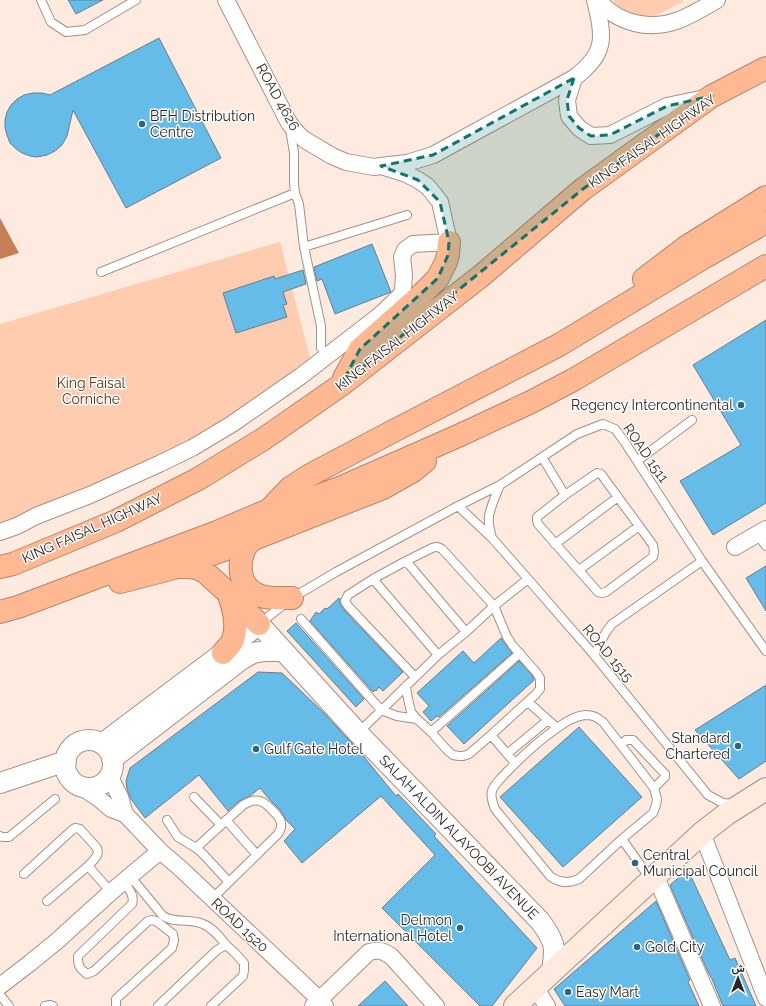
<svg xmlns="http://www.w3.org/2000/svg" width="766" height="1006" viewBox="0 0 766 1006" font-family="Raleway,Vazirmatn,sans-serif">
<style>
.green{fill:#ffccb0}
.water{fill:#c57e55}
.building{fill:#66bce8;stroke:#677e8c}
.lines{fill:none;stroke-linecap:round;stroke-linejoin:round}
.service-casing{stroke:#a79083;stroke-width:10}
.minor-casing{stroke:#a79083;stroke-width:18}
.tertiary-casing{stroke:#a79083;stroke-width:22}
.secondary-casing{stroke:#a79083;stroke-width:24}
.motorway-casing{stroke:#b5856a;stroke-width:24}
.service{stroke:#fff;stroke-width:8}
.minor{stroke:#fff;stroke-width:16}
.tertiary{stroke:#fff;stroke-width:20}
.secondary{stroke:#ffeade;stroke-width:22}
.motorway{stroke:#feb992;stroke-width:22}
.marked{fill:#0f766e;fill-opacity:0.2;stroke:#0f766e;stroke-width:3;stroke-dasharray:8 5;stroke-linejoin:round}
.poi-dot{fill:#2e647f;stroke:#fff;stroke-width:1.5}
.labels{text-anchor:middle;stroke-width:3;stroke-linejoin:round;paint-order:stroke}
.street-label{font-size:14px;fill:#2e2520;stroke:#fff}
.poi-label{font-size:14px;fill:#2e2520;stroke:#fff;text-anchor:start}
.park-label{font-size:14px;fill:#5e2f10;stroke:#fff}
</style>
<rect width="100%" height="100%" fill="#feeadf"/>
<!-- green -->
<path class="green" d="M615 0H682L684 1 655 16H640L620 10 613 1Z
M280 242 310 358 203 436 96 489 0 524V324Z"/>
<!-- water -->
<path class="water" d="M0 218 19 253 0 259Z"/>
<!-- building -->
<path class="building" d="M68 0H103L76 14Z
M159 38 221 158 126 208 73 110 67 136 62 145 55 151 47 155 37 157 30 156 22 153 15 148 10 143 7 135 5 128V120L7 112 11 105 17 99 24 95 33 93H42L50 95Z
M372 244 391 292 335 314 322 279 317 281 314 267Z
M303 270 306 284 283 292 287 304 283 305 287 317 236 333 223 293 274 276 275 279Z
M766 320V503L713 535 680 481 741 445 693 365Z
M766 566V611L746 578Z
M339 598 340 599V604L344 610 403 672 383 691 379 687 376 691 375 690 373 692 310 621 316 612 319 614 325 608 327 609Z
M296 623 364 699 356 707 287 631Z
M501 638 512 653 439 717 437 716 431 721 423 712 429 706 417 693 463 651 474 663Z
M519 661 532 675 534 680 464 744 447 726Z
M258 672 282 673 323 712 360 752 396 796 398 794 436 834 434 836 537 948 492 1006H480L382 908 435 855 381 796 302 863 284 841 295 829 286 820 281 811 270 800 260 788 250 796 239 801 228 811 199 775 145 818 131 799 127 789 126 781 130 768Z
M766 685V761L739 779 695 730Z
M579 727 642 797 563 867 500 797Z
M688 870 730 960 735 958 756 1006H723L712 979 708 972 670 885Z
M656 901 690 980 688 982 699 1006H565L554 989Z
M385 981 408 1006H358Z"/>
<g class="lines">
<!-- service casing -->
<g class="service-casing">
<path id="service" d="M41 0 51 22 66 32 85 30 136 0
M290 129 294 153V183L295 193 299 204 304 247
M101 272 295 193
M321 348V326L304 247 407 215
M542 457 565 495
M637 461 692 420
M597 473 601 474 653 545 654 552 653 557 606 592 602 593 598 592 538 524 537 520V517L565 495Z
M458 506 492 538 528 579 594 655 708 795 723 803 732 804
M757 534 766 546
M492 538C490 531 488 523 489 516 491 505 496 495 500 485
M555 544 618 497
M406 561 466 632
M579 570 639 526
M373 579 438 655
M301 619 381 710 397 716 417 719
M259 624 292 598 336 572 458 506 500 485 577 434 603 424 615 429 624 441 702 561 766 651
M594 655 606 632 612 624 702 561
M406 686 407 694 411 712 417 719 431 732 447 750 453 755 459 756H463L469 754 491 735 536 694 540 689V678L536 672 513 646 507 637 494 606 442 549C438 547 436 546 432 548L406 561 373 579 348 595 345 601 348 606 415 677
M528 702 557 728
M585 715C593 715 597 717 603 722L654 788 657 799 656 805 653 813 622 839 579 879C568 884 559 883 550 876L495 809C493 803 490 797 492 791 493 786 498 782 501 778 517 761 537 742 557 728 565 722 575 716 585 715Z
M431 732 520 653
M358 733 438 655 466 632 494 606 528 579
M491 735 515 763
M621 745 626 740H633L665 774V777L654 788
M507 754 548 720
M194 797 221 825
M167 820 178 837 196 848
M226 820 257 855
M0 836 2 837H9L55 799
M622 839 651 880
M24 874 71 831 75 828 80 829 97 848C100 856 93 860 88 866L111 892
M130 876 163 916C175 924 190 918 203 924 213 928 220 937 226 945
M212 899 229 882 278 834C284 825 281 819 274 812 264 801 257 796 243 805L196 848 202 853 229 882
M47 901 88 866
M0 995 9 1006
M45 1006 50 1005 53 1006
M116 1006V999L172 948 174 940 173 934 156 921 152 920 148 921 94 971 87 974C79 968 78 966 78 956L132 904C135 895 128 888 123 881
M158 1006 217 950 226 945 235 953 244 963V970L243 976 211 1006"/>
</g>
<!-- minor casing -->
<g class="minor-casing">
<path id="minor" d="M226 0 289 123 298 134 305 140 332 156 346 162 374 167 381 166 407 163 433 155 574 78C607 53 604 38 595 0
M598 0C618 24 650 31 679 20 692 15 705 7 717 0
M574 78 567 100 569 116 579 128 591 136 610 135 667 106 705 98
M0 532 17 526 36 516 90 495 159 464 192 448 232 424 301 376 380 315 399 297 402 293 403 290 404 275 402 257 405 250 413 244 449 242 440 202 433 193 427 186 418 180 406 174 381 166
M735 547 766 529
M110 777 120 797 125 814
M80 786 98 798 111 809 125 814 160 851 180 868 320 1000 325 1006
M702 833 766 998
M656 877 712 1006
M0 986 30 963 57 941 111 892 160 851
M535 987 547 1006
M313 1006 369 952C378 949 384 951 392 957L436 1006"/>
</g>
<!-- tertiary casing -->
<g class="tertiary-casing">
<path id="tertiary" d="M65 764a24 24 0 1 1 48 0a24 24 0 1 1-48 0Z
M102 744 223 653 259 624 358 733 540 921C546 929 553 939 554 949 554 957 553 965 552 972
M112 759 242 659 253 653 265 651H283
M0 783 66 761"/>
</g>
<!-- secondary casing -->
<g class="secondary-casing">
<path id="secondary" d="M515 1006 702 833 728 813 766 789"/>
</g>
<!-- motorway casing -->
<g class="motorway-casing">
<path id="motorway" d="M644 279 686 247 766 197
M344 378 360 349 420 296 438 278 446 262 448 255 449 242
M269 510 290 488 310 475 382 437 559 345 703 258 766 222
M251 540C248 544 244 548 243 553 237 571 242 590 261 596 271 599 282 598 292 598
M0 567 13 564 116 521 198 479 265 438 341 385 481 276 583 189 712 96 766 68
M177 567H188L197 568 205 572 228 593 259 624
M120 582 174 568 251 540 383 488 413 471 425 461
M0 612 18 607 217 532 269 510 307 500 342 487 458 436 531 402 573 380 766 266
M223 653C226 649 231 645 233 640 238 625 234 608 228 593"/>
</g>
<!-- service -->
<use href="#service" class="service"/>
<!-- minor -->
<use href="#minor" class="minor"/>
<!-- tertiary -->
<use href="#tertiary" class="tertiary"/>
<!-- secondary -->
<use href="#secondary" class="secondary"/>
<!-- motorway -->
<use href="#motorway" class="motorway"/>
</g>
<!-- marked area -->
<path class="marked" d="M574 78 567 100 569 116 579 128 591 136 610 135 667 106 712 96 583 189 341 385 360 349 438 278 448 255 449 242 440 202 418 180 381 166 433 155Z"/>
<!-- markers -->
<g class="poi-dot">
<circle cx="142" cy="124" r="4"/>
<circle cx="741" cy="405" r="4"/>
<circle cx="738" cy="746" r="4"/>
<circle cx="256" cy="749" r="4"/>
<circle cx="635" cy="863" r="4"/>
<circle cx="460" cy="928" r="4"/>
<circle cx="637" cy="947" r="4"/>
<circle cx="568" cy="992" r="4"/>
</g>
<g class="labels">
<!-- street labels -->
<g class="street-label">
<text transform="translate(278 97) rotate(61)" y="5">ROAD 4626</text>
<text transform="translate(652 141) rotate(-35)" y="5">KING FAISAL HIGHWAY</text>
<text transform="translate(397 341) rotate(-38)" y="5">KING FAISAL HIGHWAY</text>
<text transform="translate(646 453) rotate(55)" y="5">ROAD 1511</text>
<text transform="translate(92 528) rotate(-24)" y="5">KING FAISAL HIGHWAY</text>
<text transform="translate(608 653) rotate(50)" y="5">ROAD 1515</text>
<text transform="translate(459 837) rotate(46)" y="5">SALAH ALDIN ALAYOOBI AVENUE</text>
<text transform="translate(240 925) rotate(43)" y="5">ROAD 1520</text>
</g>
<!-- poi labels -->
<g class="poi-label">
<text x="150" y="121">BFH Distribution<tspan x="150" dy="16">Centre</tspan></text>
<text x="733" y="410" text-anchor="end">Regency Intercontinental</text>
<text x="730" y="743" text-anchor="end">Standard<tspan x="730" dy="16">Chartered</tspan></text>
<text x="264" y="754">Gulf Gate Hotel</text>
<text x="643" y="860">Central<tspan x="643" dy="16">Municipal Council</tspan></text>
<text x="452" y="925" text-anchor="end">Delmon<tspan x="452" dy="16">International Hotel</tspan></text>
<text x="645" y="952">Gold City</text>
<text x="576" y="997">Easy Mart</text>
</g>
<!-- park labels -->
<g class="park-label">
<text x="91" y="388">King Faisal<tspan x="91" dy="16">Corniche</tspan></text>
</g>
</g>
<!-- north arrow -->
<g transform="translate(738 978)" stroke="#ffffff" stroke-width="3" paint-order="stroke">
<path d="M0-3L7 15L0 10L-7 15Z" fill="#2e2520"/>
<text y="-6" font-size="11" font-weight="bold" text-anchor="middle" fill="#2e2520">ش</text>
</g>
</svg>
